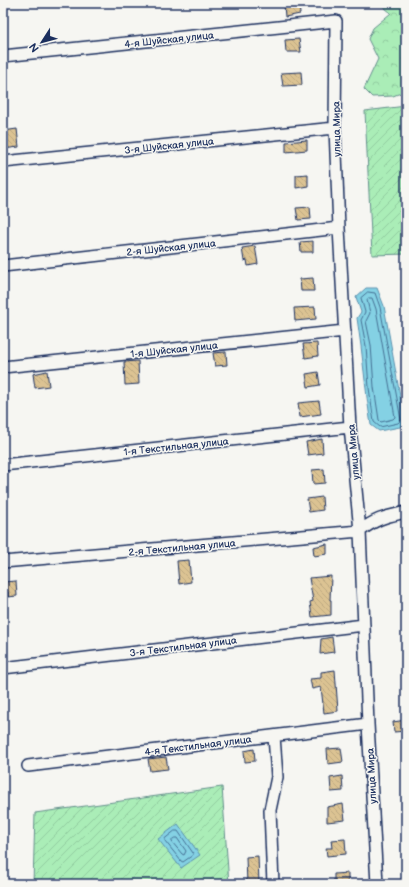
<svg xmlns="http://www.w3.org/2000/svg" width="409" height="887" viewBox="0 0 409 887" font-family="'Balsamiq Sans',sans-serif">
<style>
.forest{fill:url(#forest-crowns);stroke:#628e8a}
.garden{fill:url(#garden-furrows);stroke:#628e8a}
.water{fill:#84d1e4;stroke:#5a90ae}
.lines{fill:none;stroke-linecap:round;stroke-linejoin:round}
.shore{stroke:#457094;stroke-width:1}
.building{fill:url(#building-back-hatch);stroke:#1b2f5e}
.minor-casing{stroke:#1b2f5e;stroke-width:14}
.minor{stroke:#f6f6f2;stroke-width:11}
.labels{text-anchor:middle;stroke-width:3;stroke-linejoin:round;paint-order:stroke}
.street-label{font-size:10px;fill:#1b2f5e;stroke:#f6f6f2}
</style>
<defs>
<pattern id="forest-crowns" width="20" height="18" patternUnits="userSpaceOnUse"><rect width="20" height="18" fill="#aaedb7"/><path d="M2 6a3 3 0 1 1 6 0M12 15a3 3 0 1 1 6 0" fill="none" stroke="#92cca0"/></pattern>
<pattern id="garden-furrows" width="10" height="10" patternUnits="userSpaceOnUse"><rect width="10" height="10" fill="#aaedb7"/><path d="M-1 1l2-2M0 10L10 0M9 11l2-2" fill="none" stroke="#92cca0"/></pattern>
<pattern id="building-back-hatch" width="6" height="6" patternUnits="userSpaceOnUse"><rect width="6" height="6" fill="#dcc393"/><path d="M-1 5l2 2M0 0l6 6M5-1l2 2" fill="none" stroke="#bca881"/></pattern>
</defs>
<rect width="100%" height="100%" fill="#f6f6f2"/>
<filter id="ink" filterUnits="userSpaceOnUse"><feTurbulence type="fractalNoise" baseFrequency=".025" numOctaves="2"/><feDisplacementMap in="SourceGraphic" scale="8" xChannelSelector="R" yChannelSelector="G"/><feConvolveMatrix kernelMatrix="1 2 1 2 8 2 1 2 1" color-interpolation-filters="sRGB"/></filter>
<g filter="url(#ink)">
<!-- forest -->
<path class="forest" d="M379 3H406V91L393 96 372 97 364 89 378 59 368 39 373 28 391 13Z"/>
<!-- garden -->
<path class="garden" d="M406 106V254L372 255 365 111Z
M222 787 229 884H33L35 813Z"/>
<!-- water -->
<path class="water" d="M366 288H377L384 306 405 424 400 427 379 431 371 425C365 390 363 354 357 318L361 312 356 297Z
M178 824 200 855 181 868 158 839Z"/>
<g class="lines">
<!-- shore -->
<path class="shore" d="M368 292 375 293 380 307 401 420 398 423 380 427 374 422 369 388 366 346 361 320 365 312 361 298Z
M369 298H372L376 309 395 417 393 419 381 422 379 420 374 387 371 345 366 321 370 313 367 300Z
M175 831H178L193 853V855L183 862 181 861 165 841V839Z
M175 838H177L186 851 184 855 182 854 172 842V840Z"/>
</g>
<!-- building -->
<path class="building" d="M292 3H299L300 14 285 17 284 5Z
M299 39 301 52H286L285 40Z
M301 72 302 85 283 86 281 73Z
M17 129 19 147 3 149V131Z
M307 140V150L286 152V142Z
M308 174V186L296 188V175Z
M310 207 311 219 298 220 296 208Z
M313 241V252H301L300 242Z
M255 246 258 264 248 266 247 260 244 261 242 248Z
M313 278 314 291H301L300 279Z
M315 307 316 319 295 321 294 308Z
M317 343 318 356 305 358 303 344Z
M226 352 227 365 215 366 213 353Z
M138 361 139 384 125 385 124 362Z
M47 371 49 386 35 388 33 374Z
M318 372 320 385 308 387 306 374Z
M319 401 321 414 300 417 298 403Z
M322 439 323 453 308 455 306 442Z
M324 469 325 483 313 484 312 470Z
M322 497 323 510 309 512 307 499Z
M327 544V554L314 556 313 547Z
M189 560 191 582 179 584 177 561Z
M331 576 330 600H331V615L312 617 310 602 313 601 309 578Z
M16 581 17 596 8 597V592H3V582Z
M332 637 334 652 320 654 321 639Z
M335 670 338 711 324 713 321 687 312 689 310 679 321 678V672Z
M406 720V731L394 732 393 722Z
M341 748 343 762 328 764 327 749Z
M254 749 255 761 245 762 244 751Z
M166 757 168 769 150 771 148 759Z
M342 776 343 791 331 792 330 778Z
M343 804 345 820 327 822V807Z
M345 839 346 854 327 856 326 848H332L331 840Z
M258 856 259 884H247L246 857Z
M348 873V884H334V874Z"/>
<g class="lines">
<!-- minor casing -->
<g class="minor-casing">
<path id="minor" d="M3 56 336 21 335 128 339 228 350 427 360 531 368 724 377 884
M3 162 335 128
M3 266 339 228
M3 367 345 331
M3 465 350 427
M3 562 360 531C377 518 385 517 406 512
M3 668 364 625
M28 766 368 724
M273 884 270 810 277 777 274 736"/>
</g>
<!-- minor -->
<use href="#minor" class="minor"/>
</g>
</g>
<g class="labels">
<!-- street labels -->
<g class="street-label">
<text transform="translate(169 39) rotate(-6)" y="4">4-я Шуйская улица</text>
<text transform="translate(336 129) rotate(-91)" y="4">улица Мира</text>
<text transform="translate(169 145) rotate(-6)" y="4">3-я Шуйская улица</text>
<text transform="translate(171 247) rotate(-6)" y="4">2-я Шуйская улица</text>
<text transform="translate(174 349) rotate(-6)" y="4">1-я Шуйская улица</text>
<text transform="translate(176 446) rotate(-6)" y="4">1-я Текстильная улица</text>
<text transform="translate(353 452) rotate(-95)" y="4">улица Мира</text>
<text transform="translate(182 547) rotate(-5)" y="4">2-я Текстильная улица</text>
<text transform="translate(183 646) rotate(-7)" y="4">3-я Текстильная улица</text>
<text transform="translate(198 745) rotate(-7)" y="4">4-я Текстильная улица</text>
<text transform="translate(371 776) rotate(-93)" y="4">улица Мира</text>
</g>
</g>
<!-- margin -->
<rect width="409" height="887" fill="none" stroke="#f6f6f2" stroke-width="16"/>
<rect x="8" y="8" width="393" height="871" fill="none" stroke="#1b2f5e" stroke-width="1.5" filter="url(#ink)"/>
<!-- north arrow -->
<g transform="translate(42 42) rotate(234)" stroke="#f6f6f2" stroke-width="3" paint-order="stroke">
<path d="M0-3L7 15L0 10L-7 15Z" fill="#1b2f5e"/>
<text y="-6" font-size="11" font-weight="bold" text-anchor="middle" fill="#1b2f5e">N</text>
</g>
</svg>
